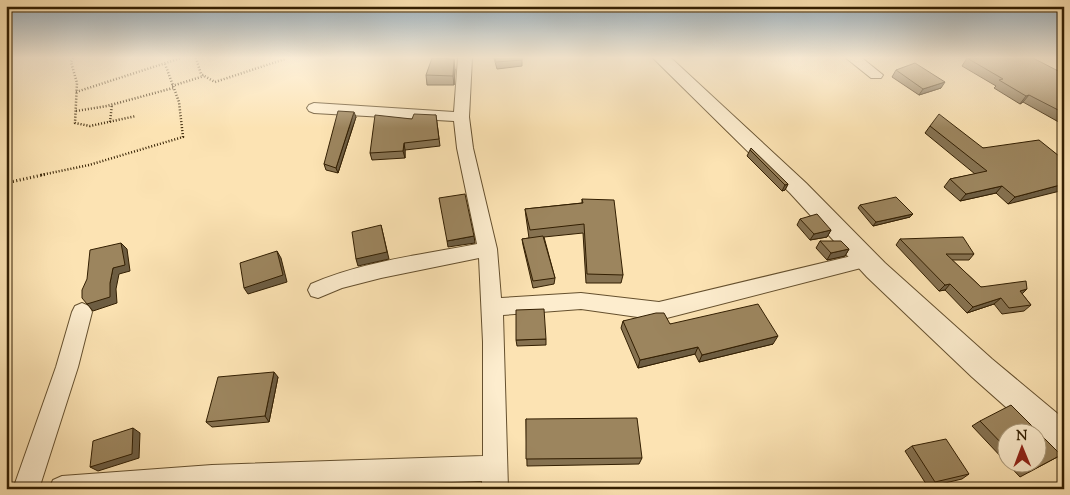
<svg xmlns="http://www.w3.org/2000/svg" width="1070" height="495" viewBox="0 0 1070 495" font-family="'Sorts Mill Goudy',serif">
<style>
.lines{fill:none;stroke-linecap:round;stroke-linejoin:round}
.minor-casing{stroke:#65502e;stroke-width:2}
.tertiary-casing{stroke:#65502e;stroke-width:2}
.path-far1{stroke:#331f02;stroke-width:2.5;stroke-dasharray:1 2;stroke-linecap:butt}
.path{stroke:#331f02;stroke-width:3;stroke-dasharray:1 2.5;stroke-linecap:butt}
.minor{fill:#fdedce;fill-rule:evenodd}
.tertiary{fill:#fdedce;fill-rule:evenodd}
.wall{fill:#867251;stroke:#331f02;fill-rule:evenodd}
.shaded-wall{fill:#6d5d42;stroke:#331f02}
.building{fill:#9c855e;stroke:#331f02}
</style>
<rect width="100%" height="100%" fill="#fce3b3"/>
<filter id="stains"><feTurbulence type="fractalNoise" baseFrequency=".004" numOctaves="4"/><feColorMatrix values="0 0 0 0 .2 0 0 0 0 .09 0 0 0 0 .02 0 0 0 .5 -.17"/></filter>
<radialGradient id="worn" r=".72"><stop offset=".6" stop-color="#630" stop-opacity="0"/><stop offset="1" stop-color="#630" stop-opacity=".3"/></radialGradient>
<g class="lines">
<!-- minor casing -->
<g class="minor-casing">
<path id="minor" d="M458 58H472L469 117 473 148 497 249 501 298 581 293 659 302 864 253C873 255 880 261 885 269L882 274C872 277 868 274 861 268L659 320 581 309 503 315 508 489H482V481L235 489H49L53 480 62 476 212 465 483 456V342L479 258 381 278 342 288 318 298 311 296 308 290 311 284C363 261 422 255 477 244L457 148 454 121 314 113 309 111 307 108 309 105 314 103 454 112Z
M846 58H862L883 75 881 78H871Z
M82 303 89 306 92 312 78 367 39 489H13L56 367 72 312 75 306Z"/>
</g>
<!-- tertiary casing -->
<g class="tertiary-casing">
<path id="tertiary" d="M653 58H671L806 183 885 263 992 359 1064 419V454L1053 449 1038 435V432H1034L972 377 867 277 790 193Z"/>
</g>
<!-- path-far1 -->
<path class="path-far1" d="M73 58 71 62 77 83 75 123 90 126 136 116
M196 58 201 74 215 82 285 59
M172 86 204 76
M76 92 181 58
M76 111 107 106 173 88
M110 122 112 104
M41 175 89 165 183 137 179 102 165 64"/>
<!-- path -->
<path class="path" d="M6 183 47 174"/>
<!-- minor -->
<use href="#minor" class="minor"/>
<!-- tertiary -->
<use href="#tertiary" class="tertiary"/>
</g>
<!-- wall -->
<path class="wall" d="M494 58H522V66L497 69Z
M967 58 1064 74V125L1023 102 1020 104 994 88 996 86 962 66Z
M455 69 454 85H427L426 75Z
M896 70 941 88 919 95 892 77Z
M436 115 440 146 405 150V158L372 160 370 153 412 119Z
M356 117 338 173 326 170 324 164Z
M930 126 983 148 1064 160 1008 204 996 193 960 201 944 187 950 179 975 174 925 133Z
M750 150 788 184 785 190 782 191 747 156Z
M582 199 623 275 621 283H586L583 233 544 237 555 278 554 284 533 288 523 245 522 239 529 238 526 217 525 209 582 203Z
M860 205 910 217 873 226 858 208Z
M800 219 831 230 827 237 810 240 797 225Z
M900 239 974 254 969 260H952L981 287 1022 294 1031 305 1024 311 1002 314 994 304 967 313 945 290 939 291 896 245Z
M820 241 849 249 845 256 827 260 816 248Z
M623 321 670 324 773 344 699 362 695 354 638 368 621 328Z
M546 339V345L517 346 516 340Z
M278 377 269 422 212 427 206 422Z
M526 419 642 458 639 464 527 466Z
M980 421 1061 455 1020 477 972 426ZM1008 432 1038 462H1008Z
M912 446 969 474 962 479 928 487 905 451Z"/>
<!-- shaded-wall -->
<path class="shaded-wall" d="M454 59 455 69 454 85 453 76Z
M945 82 941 88 919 95 923 89Z
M1029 95 1023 102 1020 104 1026 96Z
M354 112 356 117 338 173 336 168Z
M404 143 405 150V158L403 151Z
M788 184 785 190 782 191 785 185Z
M1064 184V190L1008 204 1015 197Z
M1002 186 996 193 960 201 966 194Z
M913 214 910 217 873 226 876 222Z
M381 225 389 259 358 266 356 259Z
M831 230 827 237 810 240 814 234Z
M474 236 475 243 448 247 447 241Z
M121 243 127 249 130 271 119 274 116 289 117 303 93 311 87 304 110 283 113 268Z
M849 249 845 256 827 260 831 253Z
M277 251 281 258 287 282 248 294 244 288Z
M950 284 945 290 939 291 945 285Z
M1027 289 1021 295 1020 291Z
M1001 298 994 304 967 313 973 307Z
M778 336 773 344 699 362 702 355Z
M698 347 695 354 638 368 640 360Z
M274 372 278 377 269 422 265 416Z
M133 428 140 433 139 458 98 471 90 467Z
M196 484 202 489H195Z
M294 484 299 489H294Z"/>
<!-- building -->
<path class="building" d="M432 58 454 59 453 76 426 75Z
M495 58H522V60L496 62Z
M967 58H1033L1064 74V113L1029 95 1026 96 999 80 1003 79Z
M915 63 945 82 923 89 896 70Z
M338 111 354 112 336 168 324 164Z
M414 114 436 115 439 139 404 143 403 151 370 153 375 115 412 119Z
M939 114 983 148 1039 140 1064 160V184L1015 197 1002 186 966 194 950 179 987 171 930 126Z
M751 148 788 184 785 185 750 150Z
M465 194 474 236 447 241 439 198Z
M896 197 913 214 876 222 860 205Z
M582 199 614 200 623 275 587 274 584 224 530 230 525 209 583 203Z
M817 214 831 230 814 234 800 219Z
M381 225 387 252 356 259 352 232Z
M543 236 555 278 533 281 522 239Z
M963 237 974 254H946L981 287 1026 281 1027 289 1020 291 1031 305 1009 308 1001 298 973 307 950 284 945 285 900 239Z
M820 241H841L849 249 831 253Z
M121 243 125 265 113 268 110 283V297L87 304 82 298V290L87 279 90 250Z
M277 251 283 275 244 288 240 263Z
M758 304 778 336 702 355 698 347 640 360 623 321 656 313H664L670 324Z
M544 309 546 339 516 340V310Z
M274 372 265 416 206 422 218 377Z
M1011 405 1061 455 1029 472 1020 462H1038V432H1008V450L980 421Z
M637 418 642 458 526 459V419Z
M133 428 132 454 90 467 93 441Z
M946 439 969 474 935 482 912 446Z
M138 484H196L195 489H137Z
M294 484V489H231L232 486Z
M415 485V489H386Z"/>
<!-- sky -->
<linearGradient id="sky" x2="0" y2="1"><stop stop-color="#95acbb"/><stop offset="0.45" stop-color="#fef2dd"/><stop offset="1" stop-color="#fef2dd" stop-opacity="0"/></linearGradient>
<rect width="1070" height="128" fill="url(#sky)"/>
<!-- margin -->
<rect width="1070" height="495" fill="none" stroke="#fce3b3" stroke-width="25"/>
<rect x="8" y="8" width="1055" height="480" fill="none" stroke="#331f02" stroke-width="2.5"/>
<rect x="12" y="12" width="1045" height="470" fill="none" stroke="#331f02"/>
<!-- north arrow -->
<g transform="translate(1022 448) rotate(359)"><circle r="24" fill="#fdedce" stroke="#ac9b7c"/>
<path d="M0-4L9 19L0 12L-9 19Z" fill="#8f2418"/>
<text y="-8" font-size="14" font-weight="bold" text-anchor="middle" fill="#331f02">N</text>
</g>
<rect width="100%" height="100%" filter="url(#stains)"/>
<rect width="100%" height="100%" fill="url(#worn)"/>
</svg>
